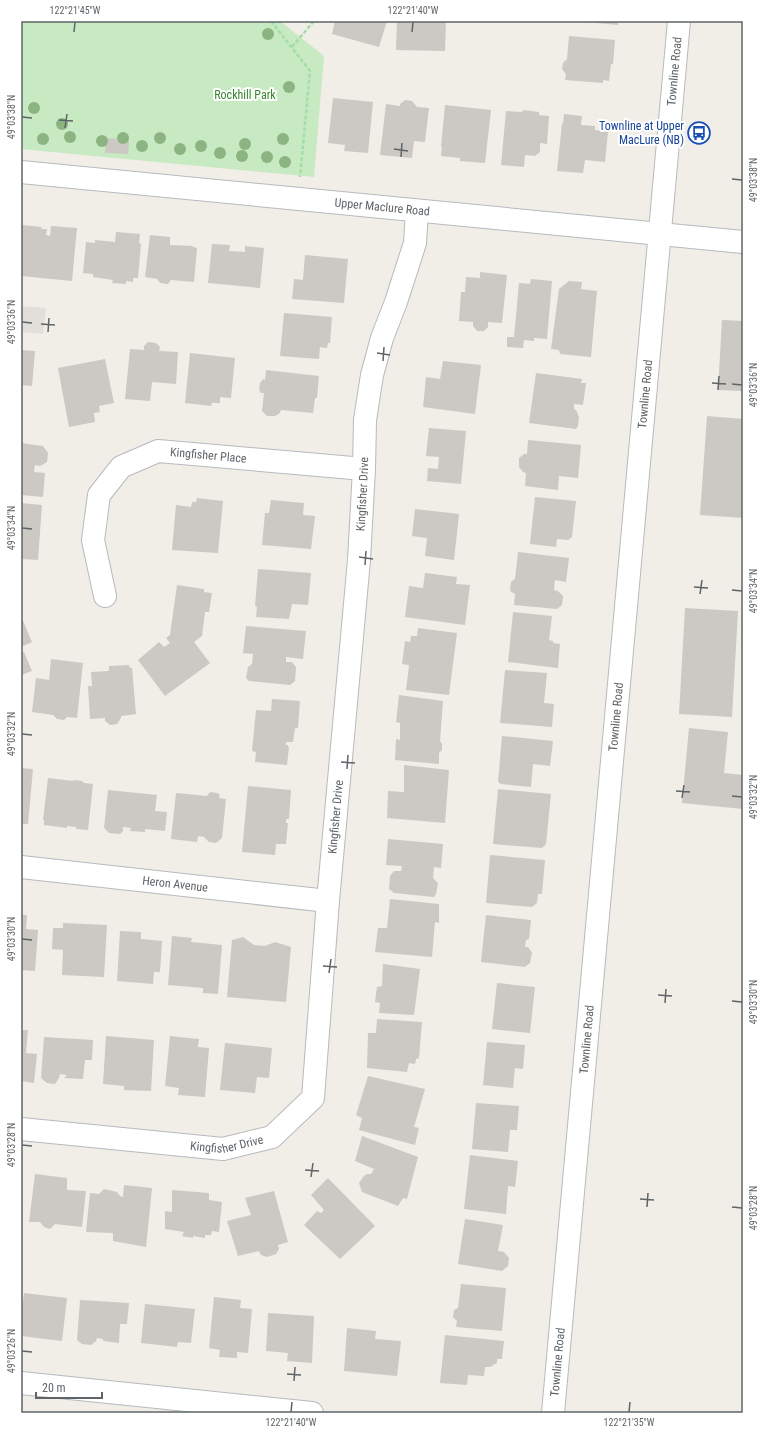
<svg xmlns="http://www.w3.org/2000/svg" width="764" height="1434" viewBox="0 0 764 1434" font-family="'Roboto Condensed',sans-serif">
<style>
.industrial{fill:#e2dfdb}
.green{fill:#c8eac2}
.building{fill:#ccc8c3}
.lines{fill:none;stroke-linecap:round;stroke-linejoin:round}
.minor-casing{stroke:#b7babe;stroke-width:24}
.path{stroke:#a4ddaa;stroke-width:2.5;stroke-dasharray:4 2;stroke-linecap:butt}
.minor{stroke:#fff;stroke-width:22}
.tree{fill:#8cb482}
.ticks{fill:none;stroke:#5e6468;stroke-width:1.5}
.labels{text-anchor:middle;stroke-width:4;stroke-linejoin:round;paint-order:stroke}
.street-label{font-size:12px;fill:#5e6468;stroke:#fff}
.park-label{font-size:12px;fill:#39862f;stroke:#fff}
.transit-label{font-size:12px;fill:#164399;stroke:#fff;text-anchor:end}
.neatline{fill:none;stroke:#5e6468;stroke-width:1.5}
.ticks-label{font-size:10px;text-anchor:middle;fill:#5e6468}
</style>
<rect width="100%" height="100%" fill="#f1ede7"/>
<!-- industrial -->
<path class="industrial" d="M21 306 46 308 43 334 21 332Z"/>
<!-- green -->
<path class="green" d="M21 21H280L324 56 314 177 21 149Z"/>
<!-- building -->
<path class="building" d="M335 21H387L379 47 332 34Z
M397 21H446L445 51 396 50Z
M585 21H618V25L585 22Z
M569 36 615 40 613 64H611L609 81 603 80V83L565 80 566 74 562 69 563 63 567 59Z
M333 98 373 102 368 153 344 151 345 145 328 143Z
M405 100 412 101 417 107 429 108 425 142 414 141 412 158 380 155 386 104 400 106V104Z
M445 105 491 110 485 163 460 161V158L441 156 442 147H441Z
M523 110 539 112V115L549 116 547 144 540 143V152L535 156 525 155 524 167 501 165 506 111 522 112Z
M564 114 582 116 581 125 595 126V130L608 132 605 162 585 160 583 173 557 171 562 123 563 124Z
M106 138 129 140 128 154 105 153Z
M22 225 42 227 41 229H47L46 235 50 236 51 226 77 228 72 281 21 276Z
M116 232 140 234 139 243 141 244 138 278H133V282L126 281V284L112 283 113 280 93 277V274L83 273 86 242 95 243V240L115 242Z
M150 235 170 237V245L193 246V247L197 248 194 282 171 280 168 284 160 283 157 279 145 277Z
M212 244 230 245 229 251 245 252V246L264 248 260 288 208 283Z
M305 255 348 259 344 303 292 299 294 279 303 280Z
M480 272 507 275 502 323 488 322V327L484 331H477L473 326V322L459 321 461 292H465L466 277 480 278Z
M531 279 552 281 547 339 534 338V341L524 340 523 348 507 347V337H514L519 283 530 284Z
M569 281 582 282 581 289 597 291 591 357 560 354 559 350 551 349 559 289Z
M284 313 332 317 330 343H328L327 348 320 347 319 359 280 356Z
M722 320 743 321V391L718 390Z
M148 342 156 343 160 347 159 351 178 352 176 384 152 382 150 401 125 399 130 349 144 350V346Z
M21 350 35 351 32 386 21 385Z
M190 353 235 358 231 398 220 397V403H212L211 406 185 403Z
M105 359 114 403 99 406 100 412 94 413 95 422 69 427 58 368Z
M443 361 481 365 475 414 423 407 426 377 440 379Z
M266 370 319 376 317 398H315L313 413 281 410 280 413 275 416H267L262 411 264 393H261L259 389 260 383 263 379 265 380Z
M536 373 582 379 581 383H586L583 405 574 404V409L576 410 579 417 578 426 576 429 529 423Z
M707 416 743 419V518L700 515Z
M429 428 466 431 461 484 427 481 428 468 438 469 439 457 426 456Z
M528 440 581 445 578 478 559 476 558 490 525 486 526 473 523 472 519 467V458L524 454H527Z
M21 443 43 446 48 453 47 462 40 466 35 465 34 472 45 473 43 497 21 495Z
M535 497 576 501 572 537 568 540 557 539 556 547 530 544Z
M197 498 223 501 218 553 172 550 176 505 191 507 192 502H196Z
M271 500 304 503 303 515 315 516 311 549 262 545 265 513H269Z
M21 503 42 505 38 560 21 559Z
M415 509 459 514 454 560 425 556 427 538 412 536Z
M518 552 569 558 566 582 555 580 554 590 558 591 563 596 562 605 557 609 514 605 515 594 510 591 511 582 515 579Z
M258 569 311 573 308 605 292 604 289 619 256 617 257 607 255 606Z
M425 573 457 577 456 584 470 585 465 625 405 617 409 586 423 588Z
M177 585 204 589V592L212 593 209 612H205L202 636 194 642 210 663 165 696 138 660 159 642 164 647 170 643 166 638 170 635Z
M685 608 738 611 732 717 679 714Z
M513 612 552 616 549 640 553 641V643L560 644 558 668 508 662Z
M21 616 32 642 21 647Z
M246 626 306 631 303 659 286 657V662H292L296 667 295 681 290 685 249 681 246 678 248 667 252 664 253 654 243 653Z
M418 628 457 633 449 695 406 690 409 665 402 664 405 641 410 642 411 636H417Z
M24 652 32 671 21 675V654Z
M51 659 83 663 77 718 67 717 64 720 57 719 53 715 32 712 36 678 49 680Z
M129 665 130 668H132L136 714 121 716V718L117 724 110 725 105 721V718L90 719 88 686H92L91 672 109 671V666Z
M505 670 547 673 544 703 554 704 552 727 500 723Z
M399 695 443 701 440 741 442 744V750L439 753V764L395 760 396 739 400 740V723L396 722Z
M272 699 300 701 298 728H295L293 742H286V745H288V747H289L287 765 255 762 256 752 252 751 256 710 271 711Z
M689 728 728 732 724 773 743 775V809L682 803Z
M502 736 553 741 550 766 533 764 531 787 501 784 498 782Z
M404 765 449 770 445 823 387 818 388 791 404 792Z
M21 768 33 769 28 824H21Z
M48 778 73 781 74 780 82 781 84 783 93 784 88 830 76 829V827L67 826V828L44 825V820H43Z
M248 786 291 790 289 819H286V823H288L286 844H276L275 855 242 852Z
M498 789 551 794 546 844 542 848 493 844Z
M108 790 157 795 155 811 167 812 165 831 145 829V832L130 831 131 828 123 827V831L120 834 109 833 104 828Z
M210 792 217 793 220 795 219 798 226 799 222 838 216 843 209 842 204 837 198 836 197 842 171 839 176 793 207 796Z
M388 839 443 844 441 868 434 867 433 878 438 883 436 894 434 897 394 893 389 889 390 876 394 871H401L402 866 386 865Z
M490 855 545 860 542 894H538L537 903 532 907 486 903Z
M390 899 439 904V923L435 922 432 957 375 952 378 928H387Z
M21 915H27L26 929 38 930 35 971 21 970Z
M486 915 531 920 529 939 526 940 525 947H528L532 953 530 963 525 967 481 962Z
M63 923 107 925 104 977 62 975 63 950 52 949 53 928H63Z
M120 931 141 932V939L162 941 160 972H154L153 984 117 981Z
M172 936 192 938 191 942 222 945 218 994 203 993V988L168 985Z
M243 937 254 945 265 946 275 942 291 947 286 1002 227 997 232 940Z
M383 964 420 969 414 1015 379 1013 380 1003 375 1002 377 987 382 986Z
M497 983 535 987 530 1033 492 1029Z
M377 1019 422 1022 419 1058 416 1059 415 1064 409 1063 407 1072 367 1068 368 1033H376Z
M21 1030H28L26 1053 37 1054 34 1083 21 1081Z
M106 1036 154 1040 151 1091 124 1090V1086L103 1084Z
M170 1036 199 1039 198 1047 209 1048 205 1097 178 1095 179 1088 165 1086Z
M44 1037 93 1040 92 1060H85L83 1079 64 1078 67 1075 60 1074 59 1078 55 1084 47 1083 41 1078Z
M487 1042 525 1045 523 1069 515 1068 513 1088 483 1085Z
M225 1043 272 1048 269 1078 257 1077 255 1093 220 1090Z
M368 1076 425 1089 414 1127 419 1128 415 1145 359 1130 362 1118 356 1115Z
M476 1103 519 1106 517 1130H510L508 1152 472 1149Z
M362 1136 418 1157 407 1199 403 1198 398 1206 362 1192 359 1183 364 1176 367 1174H371L374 1169 355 1161Z
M470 1155 518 1161 515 1187 508 1186 506 1214 464 1209Z
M35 1174 67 1178V1190L86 1191 82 1227 55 1224 50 1229 44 1227 40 1222H29Z
M328 1178 375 1226 340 1259 304 1225 317 1211 321 1213 324 1210 311 1195Z
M124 1185 152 1188 146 1247 113 1241V1233L86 1232 90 1193 99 1194 104 1189 117 1192 120 1196 123 1197Z
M172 1190 209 1193V1200L222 1202 219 1232 212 1231 211 1235H205V1238L193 1236V1238L182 1236 184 1232 165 1229V1211L172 1212Z
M274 1191 288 1242 278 1245 279 1249 276 1254 267 1257 261 1255 259 1251 238 1256 227 1221 251 1215 245 1198Z
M465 1219 503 1225 498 1251 504 1252 509 1258 508 1266 502 1271 458 1264Z
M461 1284 506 1288 502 1331 456 1327 457 1321 453 1317 454 1310 458 1308Z
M24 1293 67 1298 62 1341 21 1336V1315Z
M214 1297 241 1300 240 1308 252 1309 248 1353 237 1352V1358L219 1357 220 1350 209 1348Z
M80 1300 129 1303 127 1324H120L119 1343 103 1341V1339L97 1338 96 1341 91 1345 82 1344 77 1340Z
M145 1304 195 1309 191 1343 178 1342 177 1347 141 1343Z
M268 1313 314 1316 312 1363 287 1361 288 1353 266 1351Z
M347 1328 376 1331 375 1339 401 1341 397 1376 344 1371Z
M445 1335 504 1341 502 1359H497V1363L490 1367H485L484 1376 468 1375 467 1385 440 1383Z"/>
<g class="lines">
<!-- minor casing -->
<g class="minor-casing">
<g id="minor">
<path id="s1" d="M21 172 743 242"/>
<path id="s2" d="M105 596 93 540 99 495 121 467 158 451 364 469"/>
<path id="s3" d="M21 867 328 901"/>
<path id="s4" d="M21 1129 223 1149 272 1137 313 1098 328 901 359 560 364 469 365 420 372 375 382 338 396 302 415 243 417 211"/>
<path d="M21 1383 312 1413"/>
<path id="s5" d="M553 1413 679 21"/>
</g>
</g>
<!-- path -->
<path class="path" d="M271 21 310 71 300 177
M292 47 314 21"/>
<!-- minor -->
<use href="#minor" class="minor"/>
</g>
<!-- trees -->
<g class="tree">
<circle cx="268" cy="34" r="6"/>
<circle cx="289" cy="87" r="6"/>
<circle cx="34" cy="108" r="6"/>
<circle cx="62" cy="124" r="6"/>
<circle cx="70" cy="137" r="6"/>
<circle cx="123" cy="138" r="6"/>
<circle cx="160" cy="138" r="6"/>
<circle cx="43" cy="139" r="6"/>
<circle cx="283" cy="139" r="6"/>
<circle cx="102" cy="141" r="6"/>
<circle cx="245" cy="144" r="6"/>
<circle cx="142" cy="146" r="6"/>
<circle cx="201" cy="146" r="6"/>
<circle cx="180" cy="149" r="6"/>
<circle cx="220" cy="153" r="6"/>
<circle cx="242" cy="156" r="6"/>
<circle cx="267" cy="157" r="6"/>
<circle cx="285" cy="162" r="6"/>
</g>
<!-- ticks -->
<path class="ticks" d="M74 32 75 22M412 32 413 22M22 117 32 118M59 120 73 121M65 128 67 114M394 149 408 151M401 157 402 143M732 179 742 180M22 322 32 323M41 324 55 325M48 332 49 318M377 353 390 355M383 361 384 347M712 383 726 384M732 384 742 385M718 390 719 376M22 528 32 529M359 557 373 559M365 565 366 551M694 587 708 588M732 590 742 591M700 594 702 580M22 734 32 735M341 762 355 763M347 769 348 755M676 791 690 792M732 796 742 797M682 798 684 785M22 939 32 940M323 966 337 967M329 973 331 959M658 995 672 996M732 1001 742 1002M665 1003 666 989M22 1145 32 1146M305 1170 319 1171M311 1177 313 1163M640 1199 654 1200M647 1207 648 1193M732 1207 742 1208M22 1351 32 1352M287 1374 301 1375M294 1381 295 1367M291 1412 292 1402M629 1412 630 1402"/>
<!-- icons -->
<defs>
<g id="bus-ring" transform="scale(1.15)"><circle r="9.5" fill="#fff" stroke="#1a4fb4" stroke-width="1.5"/><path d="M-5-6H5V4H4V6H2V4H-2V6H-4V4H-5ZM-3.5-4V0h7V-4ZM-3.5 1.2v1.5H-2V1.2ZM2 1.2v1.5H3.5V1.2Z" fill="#1a4fb4"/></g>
</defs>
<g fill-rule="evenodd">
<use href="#bus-ring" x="699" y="133"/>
</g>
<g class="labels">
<!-- street labels -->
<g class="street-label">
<text dy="4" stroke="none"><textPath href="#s5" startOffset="1347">Townline Road</textPath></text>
<text dy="4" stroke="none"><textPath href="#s1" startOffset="363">Upper Maclure Road</textPath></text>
<text dy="4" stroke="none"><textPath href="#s5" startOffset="1023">Townline Road</textPath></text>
<text dy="4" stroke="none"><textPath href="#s2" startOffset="229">Kingfisher Place</textPath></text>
<text dy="4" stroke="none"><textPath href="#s4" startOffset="916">Kingfisher Drive</textPath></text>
<text dy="4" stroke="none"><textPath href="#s5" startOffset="699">Townline Road</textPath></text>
<text dy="4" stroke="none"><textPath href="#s4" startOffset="592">Kingfisher Drive</textPath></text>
<text dy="4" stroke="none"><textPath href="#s3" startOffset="155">Heron Avenue</textPath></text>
<text dy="4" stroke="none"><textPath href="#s5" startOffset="375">Townline Road</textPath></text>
<text dy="4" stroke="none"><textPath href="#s4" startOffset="207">Kingfisher Drive</textPath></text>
<text dy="4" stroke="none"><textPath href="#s5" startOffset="51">Townline Road</textPath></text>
</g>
<!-- park labels -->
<g class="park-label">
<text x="245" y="99">Rockhill Park</text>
</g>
<!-- transit labels -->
<g class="transit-label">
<text x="684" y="130">Townline at Upper<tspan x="684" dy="14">MacLure (NB)</tspan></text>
</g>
</g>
<!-- border -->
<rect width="764" height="1434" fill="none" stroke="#ffffff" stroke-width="44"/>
<!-- scale -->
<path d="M36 1392v6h66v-6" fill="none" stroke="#5e6468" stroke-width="2"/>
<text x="42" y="1392" font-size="12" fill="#5e6468" stroke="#ffffff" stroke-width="3" paint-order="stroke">20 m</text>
<rect x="22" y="22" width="720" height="1390" class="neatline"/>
<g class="ticks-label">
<text x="75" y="14">122°21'45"W</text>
<text x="413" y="14">122°21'40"W</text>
<text transform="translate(11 117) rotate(-90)" y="4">49°03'38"N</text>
<text transform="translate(753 180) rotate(-90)" y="4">49°03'38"N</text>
<text transform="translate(11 322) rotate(-90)" y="4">49°03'36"N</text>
<text transform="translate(753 385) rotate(-90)" y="4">49°03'36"N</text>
<text transform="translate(11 528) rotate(-90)" y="4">49°03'34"N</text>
<text transform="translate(753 591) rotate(-90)" y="4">49°03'34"N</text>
<text transform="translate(11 734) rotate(-90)" y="4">49°03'32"N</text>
<text transform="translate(753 797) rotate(-90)" y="4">49°03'32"N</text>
<text transform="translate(11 939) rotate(-90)" y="4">49°03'30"N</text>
<text transform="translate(753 1002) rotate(-90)" y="4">49°03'30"N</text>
<text transform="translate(11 1145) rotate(-90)" y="4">49°03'28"N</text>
<text transform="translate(753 1208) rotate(-90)" y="4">49°03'28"N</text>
<text transform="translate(11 1351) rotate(-90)" y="4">49°03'26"N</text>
<text x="291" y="1426">122°21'40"W</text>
<text x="629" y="1426">122°21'35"W</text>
</g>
</svg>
